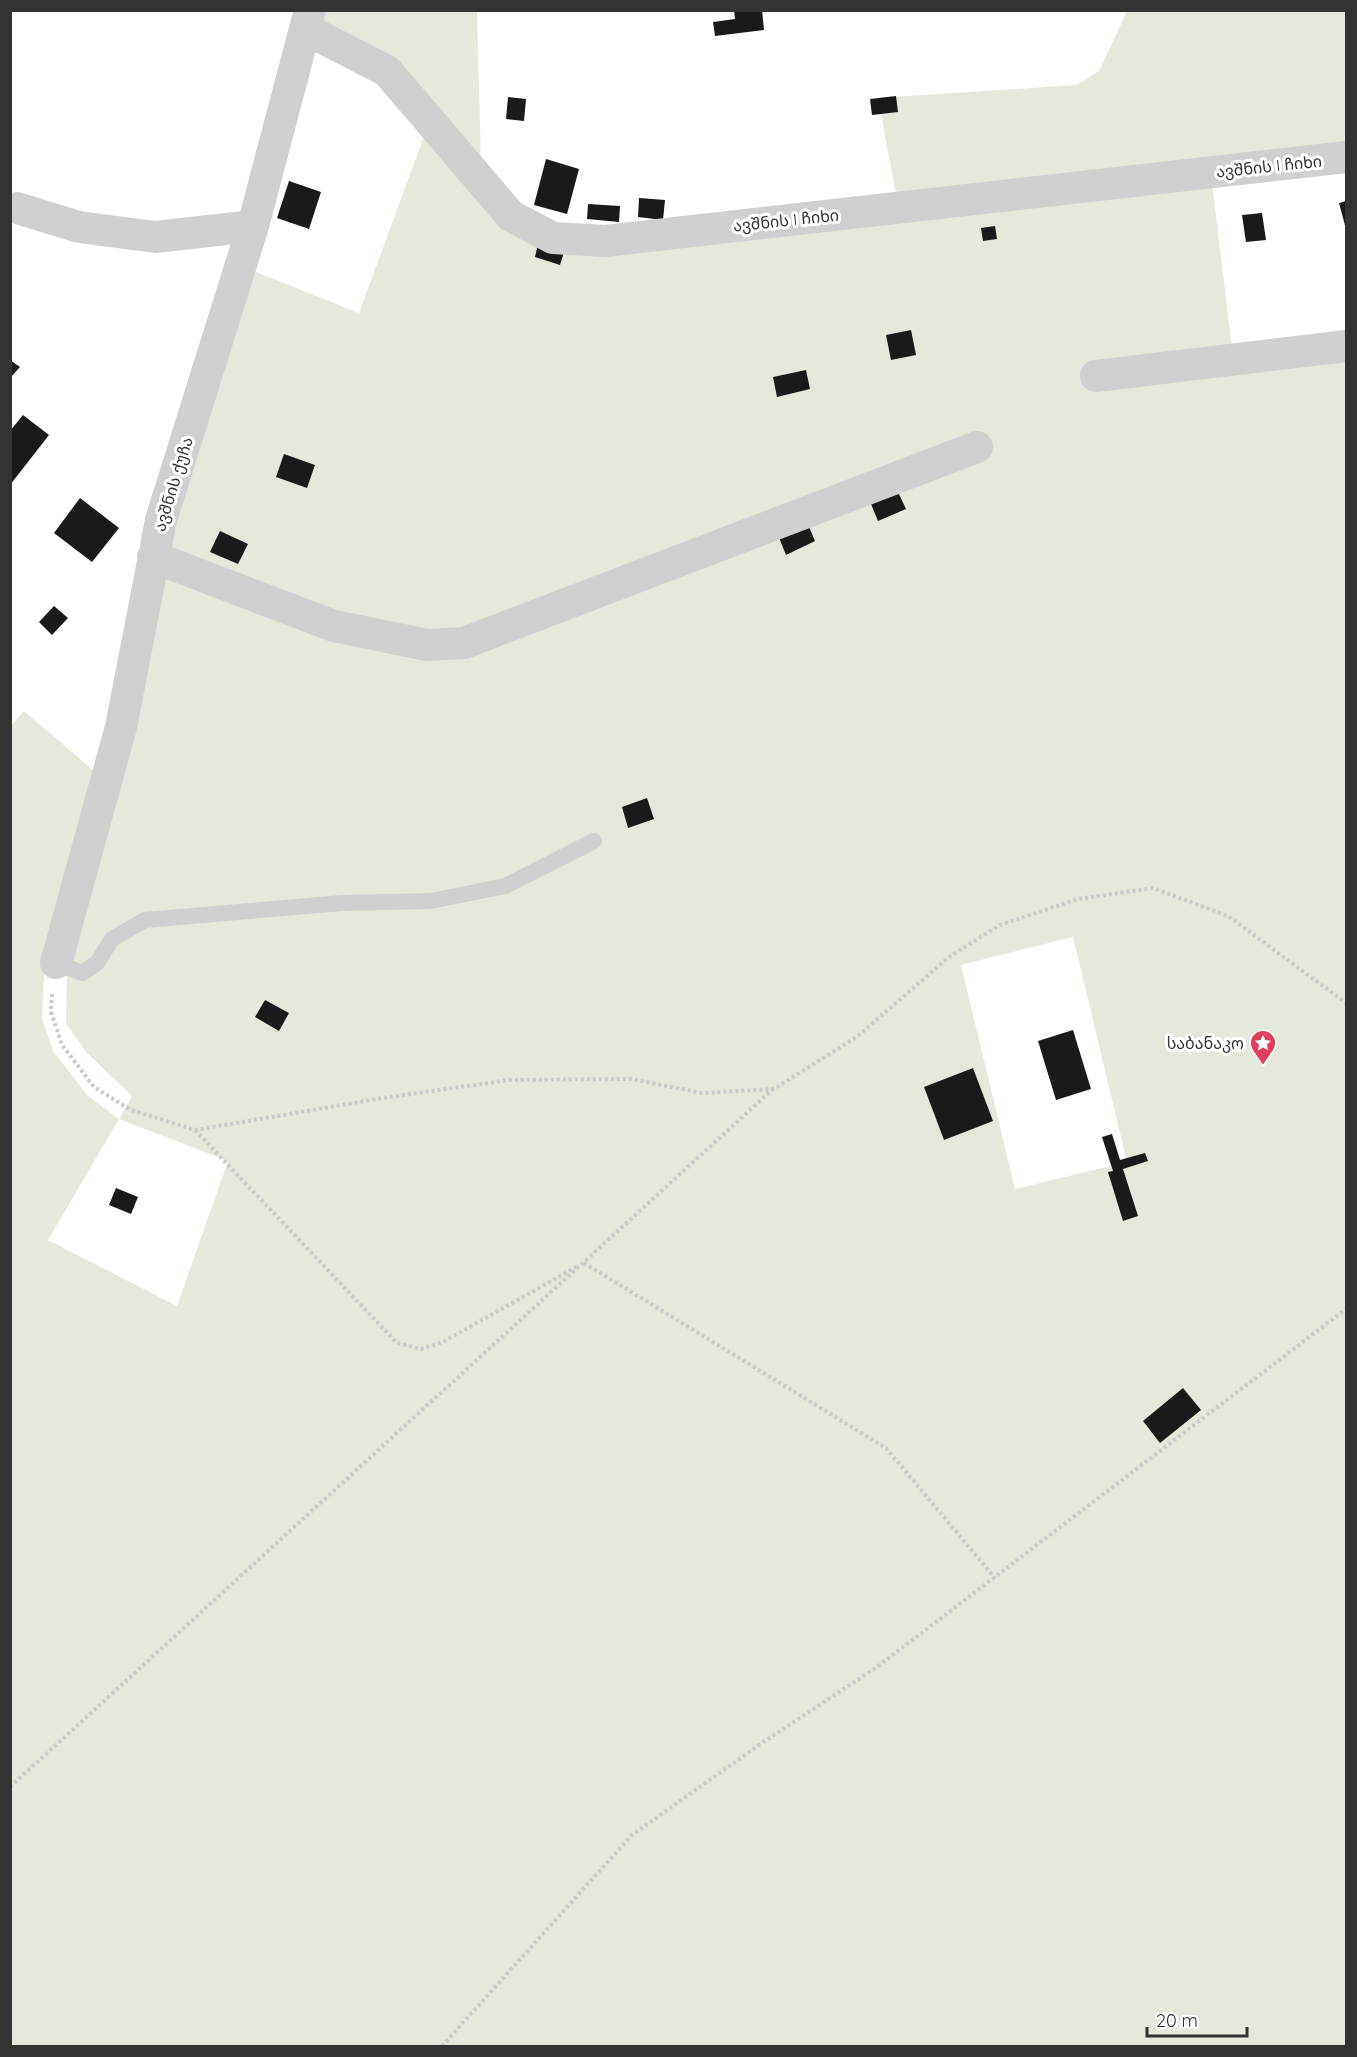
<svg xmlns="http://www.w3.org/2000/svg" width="1357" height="2057" viewBox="0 0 1357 2057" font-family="Quicksand,'Noto Sans Georgian',sans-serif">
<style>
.green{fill:#e4e9dc;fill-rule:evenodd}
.building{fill:#1a1a1a}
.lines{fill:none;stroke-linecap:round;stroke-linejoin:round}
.path{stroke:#cacaca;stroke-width:4;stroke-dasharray:3 3;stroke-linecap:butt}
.service{stroke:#d0d0d0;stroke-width:16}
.minor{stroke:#d0d0d0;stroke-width:32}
.labels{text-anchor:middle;stroke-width:6;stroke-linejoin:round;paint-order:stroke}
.street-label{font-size:16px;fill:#333;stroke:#fff}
.poi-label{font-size:16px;fill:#333;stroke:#fff;text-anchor:end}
</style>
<rect width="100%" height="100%" fill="#fff"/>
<!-- green -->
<path class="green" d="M320 10 477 11 481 164 319 18Z
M1127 11H1346V142L896 194 878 98 1077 85 1099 71Z
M426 131 559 250 1212 183 1235 372 1346 357V2046H11V726L24 711 94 771 44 975 42 1018 53 1051 88 1096 119 1119 132 1096 86 1052 66 1023 67 963 170 526 254 271 359 313ZM1073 937 1127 1162 1015 1189 961 965ZM119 1119 228 1161 177 1306 48 1240Z"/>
<!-- building -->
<path class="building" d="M734 10H762L764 30 715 36 713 22 735 19Z
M896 96 898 112 872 115 870 99Z
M508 97 526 99 524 121 506 119Z
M546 159 579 169 567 214 534 205Z
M289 181 321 192 309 229 277 218Z
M639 198 665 200 663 220 638 217Z
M1346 201V229L1339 203Z
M588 204 620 206 619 222 587 219Z
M1262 213 1266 240 1246 242 1242 215Z
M995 226 997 239 983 241 981 228Z
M538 244 564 252 560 265 535 257Z
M911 330 916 355 891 360 886 335Z
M10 360 20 367 10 378Z
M806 370 810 389 777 397 773 377Z
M23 415 49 435 10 485V431Z
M284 454 315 465 307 488 276 477Z
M898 492 906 509 878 521 871 504Z
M80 498 119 528 92 562 54 533Z
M807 522 815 541 786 555 778 535Z
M220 531 248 544 238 564 210 552Z
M54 606 68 618 52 635 39 622Z
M647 798 654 819 628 828 622 807Z
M265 1000 289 1013 279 1031 255 1017Z
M1073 1030 1091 1089 1056 1100 1038 1041Z
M973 1068 993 1121 944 1140 924 1087Z
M1112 1134 1120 1160 1145 1153 1148 1161 1123 1169 1138 1216 1123 1221 1108 1172 1113 1171 1102 1137Z
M116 1188 138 1197 131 1214 109 1205Z
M1183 1388 1201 1410 1160 1443 1143 1421Z"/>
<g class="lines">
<!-- path -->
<path class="path" d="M52 994 51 1012 62 1045 94 1087 131 1110 195 1130 383 1098 510 1080 631 1079 702 1093 774 1089 858 1036 949 957 1000 925 1078 899 1153 888 1228 916 1346 1003
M195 1130 397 1343 421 1349 443 1342 578 1266
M584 1263 886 1448 995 1578
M10 1787 773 1089
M442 2046 632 1835 759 1745 877 1667 1346 1309"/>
<!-- service -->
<path class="service" d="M56 963 82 973 97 963 112 939 145 920 342 903 431 901 505 886 594 841"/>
<!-- minor -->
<path class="minor" d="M305 29 387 71 511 216 553 238 605 241 1346 157
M17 208 79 227 155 237 253 226
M1096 376 1346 346
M153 557 334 626 427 645 464 643 977 447
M56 963 121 727 161 520 253 226 310 10"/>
</g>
<!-- icons -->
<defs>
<g id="sight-pin" transform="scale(1.35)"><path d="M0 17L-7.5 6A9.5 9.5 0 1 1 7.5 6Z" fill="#df3f60" stroke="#fff"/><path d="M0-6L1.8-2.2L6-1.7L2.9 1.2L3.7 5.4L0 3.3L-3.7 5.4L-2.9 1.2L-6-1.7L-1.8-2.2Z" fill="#fff"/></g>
</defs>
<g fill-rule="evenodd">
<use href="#sight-pin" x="1263" y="1043"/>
</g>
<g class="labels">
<!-- street labels -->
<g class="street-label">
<text transform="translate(1269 166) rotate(-6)" y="6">ავშნის I ჩიხი</text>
<text transform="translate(786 220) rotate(-6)" y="6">ავშნის I ჩიხი</text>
<text transform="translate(173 484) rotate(-73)" y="6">ავშნის ქუჩა</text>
</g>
<!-- poi labels -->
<g class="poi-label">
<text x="1244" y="1049">საბანაკო</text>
</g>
</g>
<!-- border -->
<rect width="1357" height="2057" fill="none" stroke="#333333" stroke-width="24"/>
<!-- scale -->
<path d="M1147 2027v9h100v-9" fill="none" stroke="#333333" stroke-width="3"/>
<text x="1156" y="2027" font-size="18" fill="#333333" stroke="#ffffff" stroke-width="4.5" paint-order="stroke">20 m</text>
</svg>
